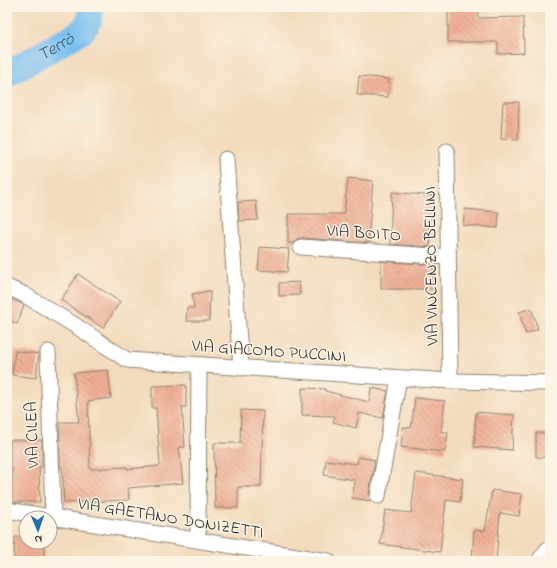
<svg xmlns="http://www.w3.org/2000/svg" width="557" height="568" viewBox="0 0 557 568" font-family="'Indie Flower',sans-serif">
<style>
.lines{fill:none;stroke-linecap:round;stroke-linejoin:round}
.river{stroke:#77bfef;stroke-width:26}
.building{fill:url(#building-back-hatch)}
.street-casing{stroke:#8f8474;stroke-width:17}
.secondary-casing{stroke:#8f8474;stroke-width:24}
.street{stroke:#fff;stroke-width:15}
.secondary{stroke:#fff;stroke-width:22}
.labels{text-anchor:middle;stroke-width:3;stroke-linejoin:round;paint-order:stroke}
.street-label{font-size:17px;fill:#2b2b2b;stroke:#fcf5e5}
.water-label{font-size:18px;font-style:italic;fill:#425766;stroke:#fcf5e5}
</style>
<defs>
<pattern id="building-back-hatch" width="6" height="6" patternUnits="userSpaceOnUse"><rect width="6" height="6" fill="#f1b095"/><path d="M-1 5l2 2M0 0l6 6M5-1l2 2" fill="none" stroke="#c38f7a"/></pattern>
</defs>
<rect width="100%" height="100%" fill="#fcf5e5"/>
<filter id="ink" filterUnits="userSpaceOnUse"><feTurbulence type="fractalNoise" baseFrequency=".025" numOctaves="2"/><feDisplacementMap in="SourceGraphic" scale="8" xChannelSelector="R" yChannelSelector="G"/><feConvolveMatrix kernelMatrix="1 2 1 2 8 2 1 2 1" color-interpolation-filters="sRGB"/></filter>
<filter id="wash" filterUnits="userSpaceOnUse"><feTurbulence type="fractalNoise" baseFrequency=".012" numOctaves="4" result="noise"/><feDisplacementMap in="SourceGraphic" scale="16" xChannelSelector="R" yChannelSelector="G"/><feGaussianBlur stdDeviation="0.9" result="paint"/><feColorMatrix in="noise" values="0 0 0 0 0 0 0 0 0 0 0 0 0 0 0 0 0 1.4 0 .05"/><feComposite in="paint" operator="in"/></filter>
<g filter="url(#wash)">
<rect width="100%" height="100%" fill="#f3dcbd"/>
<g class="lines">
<!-- river -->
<path class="river" id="s1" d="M7 74 82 31 89 21 91 7"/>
</g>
<g id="blocks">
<!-- building -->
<path class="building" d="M448 8H478V18L523 17 524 53 498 54V42H448Z
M359 76 389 79 388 97 357 95Z
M503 102H519L518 140 501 139Z
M348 178 373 181 368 243 302 238 297 239 293 243H288V214H344Z
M392 192 434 196 430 247 390 244Z
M256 201 258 220 239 221 238 202Z
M465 209 499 212 498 228 463 225Z
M260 247 289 249 287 272 258 270Z
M381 261 433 265V289H381Z
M78 274 120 302 103 328 61 300Z
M299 282 300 295 279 296V283Z
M210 291 209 321H186L187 308H194L192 294Z
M7 297 24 305 17 324 7 319Z
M531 308 538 329 526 334 519 312Z
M15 351 39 354 36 378 12 375Z
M108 370 111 398 88 401 90 469 127 467V469L160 466 156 408H152V386L186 385V407H182L185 447H179L183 483 128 488 129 500 64 503 62 467H60V422H79L74 373Z
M302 388 325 389V391L369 402 371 388 388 391 383 418 359 413 356 428 333 422 335 416 302 415Z
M415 398 445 401 441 432H448L445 452 401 447 403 427 411 428Z
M241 410 263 411 261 487H238V508H215L214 443H240Z
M476 412 514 415 512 450 474 447Z
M536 433H550V457H536Z
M10 440H42V467H39L40 502H12V467H10Z
M358 457 375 460 369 494 371 501 352 498 355 480 324 475 326 460 357 464Z
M416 473 463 479 460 502 446 500 440 552 380 544 385 510 411 513Z
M492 490 522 494 519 516 500 513 496 561H472L474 530 485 531Z
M15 537H26V542H44V561H14Z"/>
</g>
</g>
<g filter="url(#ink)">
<use href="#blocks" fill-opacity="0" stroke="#8f8474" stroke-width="1"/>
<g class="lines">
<!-- street casing -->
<g class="street-casing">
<path id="street" d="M447 151 450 381
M226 159 241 368
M301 247 448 257
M7 287 23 294 76 326 127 360 450 381 550 383
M48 352 53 517
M378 496 399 378
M7 510 328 561
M198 540 199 365"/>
</g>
<!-- secondary casing -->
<g class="secondary-casing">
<path id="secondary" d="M543 561 550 552"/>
</g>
<!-- street -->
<use href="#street" class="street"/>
<!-- secondary -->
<use href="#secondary" class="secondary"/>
</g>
</g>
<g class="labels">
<!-- street labels -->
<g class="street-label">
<text transform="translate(364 232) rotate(4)" y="6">VIA BOITO</text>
<text transform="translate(430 266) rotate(-91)" y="6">VIA VINCENZO BELLINI</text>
<text transform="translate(269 350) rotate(4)" y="6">VIA GIACOMO PUCCINI</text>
<text transform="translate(31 435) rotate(-92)" y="6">VIA CILEA</text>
<text transform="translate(171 517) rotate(9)" y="6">VIA GAETANO DONIZETTI</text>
</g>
<!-- water labels -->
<g class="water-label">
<text dy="6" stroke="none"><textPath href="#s1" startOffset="56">Terrò</textPath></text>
</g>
</g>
<!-- margin -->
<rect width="557" height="568" fill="none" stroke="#fcf5e5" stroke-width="24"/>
<!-- north arrow -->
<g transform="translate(38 530) rotate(178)"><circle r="19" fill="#fcf5e5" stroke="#a8a49b"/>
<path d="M0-3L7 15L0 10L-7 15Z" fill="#1f6fb2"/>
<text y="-6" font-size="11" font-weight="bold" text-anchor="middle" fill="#2b2b2b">N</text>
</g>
</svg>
